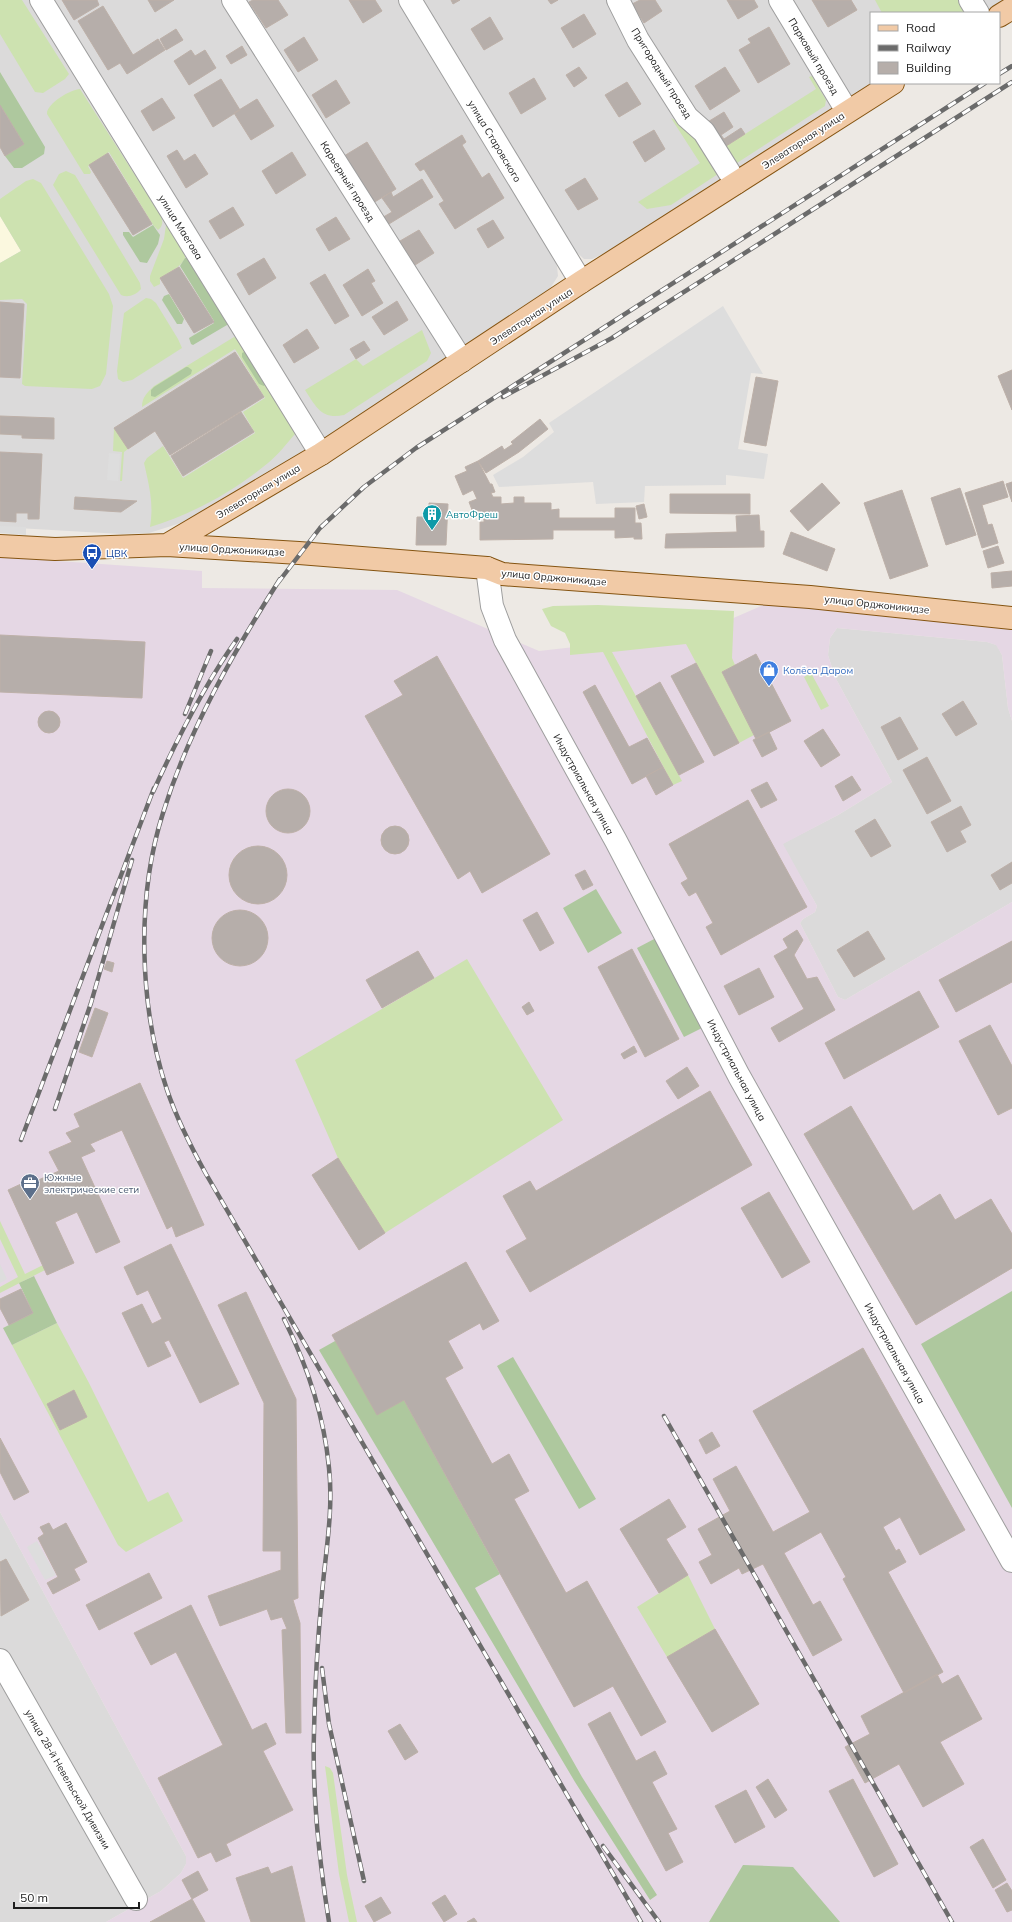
<svg xmlns="http://www.w3.org/2000/svg" width="1012" height="1922" viewBox="0 0 1012 1922" font-family="Mulish,sans-serif">
<style>
.residential{fill:#dbdada}
.industrial{fill:#e5d7e4}
.education{fill:#fbf8df}
.grass{fill:#cde2b0;fill-rule:evenodd}
.forest{fill:#aec89e}
.parking{fill:#ddd}
.building{fill:#b6aeaa;stroke:#bdb0a8}
.lines{fill:none;stroke-linecap:round;stroke-linejoin:round}
.minor-casing{stroke:#9e9e9e;stroke-width:24}
.major-casing{stroke:#855411;stroke-width:24}
.minor{stroke:#fff;stroke-width:22}
.major{stroke:#f1caa6;stroke-width:22}
.rail-casing{stroke:#6b6b6b;stroke-width:4.5}
.rail{stroke:#fff;stroke-width:3;stroke-dasharray:9;stroke-linecap:butt}
.labels{text-anchor:middle;stroke-width:3;stroke-linejoin:round;paint-order:stroke}
.street-label{font-size:10px;fill:#1d1d1d;stroke:#fff}
.culture-label{font-size:10px;fill:#0d838f;stroke:#fff;text-anchor:start}
.transit-label{font-size:10px;fill:#164399;stroke:#fff;text-anchor:start}
.shop-label{font-size:10px;fill:#366cbe;stroke:#fff;text-anchor:start}
.service-label{font-size:10px;fill:#4e5e75;stroke:#fff;text-anchor:start}
</style>
<rect width="100%" height="100%" fill="#ede9e4"/>
<!-- residential -->
<path class="residential" d="M0 0H400L554 257 557 266 558 276 551 287 543 295 316 446 187 521 149 533 121 534 0 527Z
M421 0H1006L985 13H871V83H875L612 250 592 259H584L574 250Z
M837 628 987 642 997 645 1002 655 1008 708 1012 721V902L845 1000 838 997 800 923 803 919 815 912 817 906 782 844 838 815 892 782 835 677 828 655 830 638Z
M0 1512 186 1856V1864L181 1873 161 1891 106 1922H0Z"/>
<!-- industrial -->
<path class="industrial" d="M0 557 202 571V588L397 590 539 651 699 633 768 603 1012 628V721L1008 708 1002 655 996 645 987 642 837 628 830 638 828 655 835 677 892 782 838 815 783 844 817 906 815 912 803 919 800 923 838 997 845 1000 1012 902V1922H106L161 1891 181 1873 186 1864V1856L0 1512Z"/>
<!-- education -->
<path class="education" d="M0 216 21 251 0 263Z"/>
<!-- grass -->
<path class="grass" d="M0 0H22L69 74 65 79 43 93 35 92 0 34Z
M875 0H959L964 8V13H882Z
M812 76 826 100 825 106 737 163H735L723 148 816 89 809 77Z
M80 89 161 216C163 222 163 226 158 230L153 225 109 152 88 166 91 172 90 174H84L47 114C46 104 71 89 80 89Z
M671 118C695 130 705 152 718 174L671 205 647 209 638 202 700 163Z
M66 171 75 175 140 283 141 289C136 295 128 298 121 295L53 185 59 174Z
M33 179 41 183 109 294 113 306 106 374 100 386 92 389 25 386 22 384 27 304 22 299 0 300V263L21 251 0 216V199L26 181Z
M166 225 186 255C183 267 169 272 160 278V284L154 287 150 281V276L164 239Z
M146 298 151 299 156 303 178 339 182 348 132 380 123 382 118 379 117 371 124 313Z
M422 330 431 353 427 361 344 415C322 420 316 407 305 390L356 359 363 366Z
M234 337 238 338 294 421 295 434C287 443 278 455 268 463 234 491 193 514 150 527 154 504 149 485 144 463L147 458 163 446 183 478 255 433 243 412 265 398 235 349 142 407C142 397 147 393 154 386Z
M114 428 128 449 124 452 122 481H120L122 452 113 451Z
M598 605 734 611 732 658 735 665 722 672 754 735 739 743 686 644 612 652 682 781 673 785 603 652 570 655V644L565 633 551 626 542 609 553 606Z
M811 673 829 706 821 710 804 677Z
M467 959 563 1120 385 1233 338 1158 295 1060Z
M0 1221 25 1274 43 1265 45 1270 0 1293V1287L18 1277 0 1239Z
M57 1323 89 1383 148 1502 168 1492 183 1521 126 1552 118 1545 12 1345ZM74 1390 87 1417 60 1430 47 1404Z
M688 1575 715 1629 667 1657 637 1607Z
M325 1766 330 1768 333 1773 347 1875 357 1922H349L339 1874Z"/>
<!-- forest -->
<path class="forest" d="M0 72 45 147 44 154 22 168H14L5 156 24 144 0 105Z
M153 225 160 235 158 244 147 263 140 262 123 235V232H129L133 237Z
M190 257 229 322 227 325 193 345 191 344 189 338 214 323V321L180 266 185 258Z
M169 294 184 319 182 324H177L162 300 164 296Z
M246 351 266 383 264 386 259 384 242 357V353Z
M186 367H188L192 370 191 374 155 397 151 396V390L154 387Z
M596 889 622 933 588 953 563 908Z
M658 937 706 1026 684 1037 637 948Z
M34 1276 57 1323 12 1345 3 1328 33 1313 19 1283Z
M1012 1291V1508L921 1344Z
M335 1341 404 1400 500 1574 475 1588 582 1777 657 1895 650 1900 575 1782 319 1350Z
M513 1357 596 1499 579 1509 497 1366Z
M743 1865 793 1867 840 1922H709Z"/>
<!-- parking -->
<path class="parking" d="M723 306 763 374 751 373 738 449 768 454 764 479 726 475V485L645 486 644 502 596 504 593 482 499 487 493 475 523 457 554 432 549 423Z
M109 453 120 454 118 481 107 480Z
M0 526 26 527V535L0 533Z
M0 1264 7 1279 0 1283Z
M37 1541 56 1575 45 1580 27 1547Z"/>
<!-- building -->
<path class="building" d="M62 0H97L99 5 74 20Z
M148 0H174L155 12Z
M253 0H278L288 15 266 28 249 2Z
M349 0H375L382 11 363 23Z
M451 0H460L453 4Z
M548 0H558L551 4Z
M640 0H655L662 11 644 23 632 4Z
M727 0H754L758 7 738 19Z
M812 0H851L857 10 828 27Z
M103 6 133 55 158 39 165 50 127 74 120 63 108 70 78 21Z
M584 14 596 34 573 48 561 28Z
M490 17 503 39 484 50 471 29Z
M769 27 790 64 758 83 739 50 751 43 748 39Z
M176 29 183 40 166 50 160 39Z
M304 37 318 60 298 72 284 50Z
M242 46 247 55 231 64 226 56Z
M191 50 195 56 205 50 216 68 189 85 174 61Z
M579 67 587 78 574 87 566 75Z
M725 67 740 91 710 110 695 86Z
M534 78 546 99 521 114 509 93Z
M221 79 240 110 213 127 194 95Z
M336 80 350 103 326 118 312 95Z
M627 82 641 104 619 117 605 95Z
M162 98 175 118 153 131 141 111Z
M257 99 274 126 251 140 234 113Z
M0 105 24 144 5 156 0 147Z
M724 112 733 127 721 135 724 139 741 128 745 134 723 148 706 123Z
M654 130 665 149 645 162 633 142Z
M462 135 466 142 462 145 482 178 489 173 504 198 455 229 439 204 444 201 424 169 420 171 415 164Z
M367 142 396 189 373 203 344 156Z
M177 150 184 161 195 154 208 174 186 188 167 156Z
M292 152 306 175 276 194 262 171Z
M108 153 152 224 133 235 89 165Z
M585 178 598 199 578 210 565 190Z
M422 179 433 197 384 227 380 219 392 212 382 198 391 192 393 197Z
M233 207 244 225 220 239 209 221Z
M336 217 350 239 329 251 316 229Z
M493 220 504 238 488 248 477 229Z
M419 230 434 253 415 265 400 241Z
M264 258 276 278 249 295 237 274Z
M179 267 214 322 194 333 160 278Z
M368 269 375 281 371 283 383 303 362 316 343 285Z
M325 274 349 316 335 324 310 283Z
M397 301 408 320 384 335 372 317Z
M0 302 24 304 20 378 0 377Z
M307 329 319 348 294 363 283 345Z
M364 341 370 350 356 359 350 349Z
M235 352 264 397 170 455 155 431 128 449 114 428Z
M1012 370V410L998 376Z
M756 377 778 381 766 446 744 442Z
M241 412 254 432 183 476 171 456Z
M0 416 54 418V439L22 438V435L0 434Z
M540 419 548 429 519 452 486 473 478 461 502 446 504 450 513 444 511 442Z
M0 452 42 454 39 519H28V513H16V522L0 521Z
M478 461 490 484H492L495 492 491 493 493 497H501V504L514 503V497H524V503H551V510L559 509V518H615V508H635V523H641L642 539H634V537L615 538V530H553V539L480 540V522H484V520L481 512 474 515 469 502 477 499 473 490 463 495 455 476 467 471 465 467Z
M1003 481 1008 497 982 505 988 525 992 524 998 543 982 548 965 493Z
M1012 482V502L1006 484Z
M822 483 840 503 808 531 790 511Z
M960 488 976 535 946 545 931 498Z
M902 490 928 566 890 579 864 503Z
M670 494H750V514L670 513Z
M75 497 137 501 121 512 74 509Z
M429 503 448 504 446 545H416L417 517H429Z
M644 504 647 517 639 519 636 506Z
M759 515 760 531H764V547L665 548 666 534 737 532 736 516Z
M791 532 835 549 827 571 783 554Z
M998 546 1004 563 988 568 983 551Z
M1012 571V586L992 588 991 573Z
M0 635 145 642 142 698 0 692Z
M756 654 791 721 756 739 722 672Z
M437 656 550 854 482 893 470 871 458 879 365 716 403 695 394 681Z
M696 663 739 743 714 756 671 676Z
M660 682 704 762 679 775 636 696Z
M595 685 629 747 647 738 663 767 632 784 583 692Z
M963 701 977 724 956 736 942 714Z
M38 722a11 11 0 1 1 22 0a11 11 0 1 1-22 0Z
M900 717 918 749 898 760 881 727Z
M823 729 840 755 821 767 804 741Z
M769 732 777 749 762 757 753 740Z
M927 757 951 801 927 814 903 770Z
M663 767 673 785 656 795 646 776Z
M852 776 861 790 843 801 835 786Z
M767 782 777 800 761 808 751 790Z
M266 811a22 22 0 1 1 44 0a22 22 0 1 1-44 0Z
M748 800 807 907 721 955 706 927 713 923 696 892 689 896 681 883 688 879 669 844Z
M961 806 971 825 960 831 966 842 947 852 931 822Z
M875 819 891 846 871 857 855 831Z
M381 840a14 14 0 1 1 28 0a14 14 0 1 1-28 0Z
M229 875a29 29 0 1 1 58 0a29 29 0 1 1-58 0Z
M1012 862V883L1000 890 991 875Z
M585 870 593 885 583 890 575 875Z
M212 938a28 28 0 1 1 56 0a28 28 0 1 1-56 0Z
M537 912 554 943 540 951 523 920Z
M797 930 803 940 794 955 807 979 817 977 835 1010 779 1042 771 1028 804 1009 774 956 788 948 783 939Z
M868 931 885 959 854 977 837 950Z
M1012 941V982L956 1012 939 980Z
M632 949 679 1039 645 1057 598 967Z
M418 951 434 978 382 1008 366 980Z
M107 961 114 963 112 972 104 969Z
M759 968 774 997 739 1015 724 986Z
M919 991 939 1027 844 1079 825 1043Z
M529 1002 534 1011 527 1015 522 1007Z
M95 1008 108 1013 92 1057 79 1052Z
M990 1025 1012 1066V1108L998 1115 959 1041Z
M634 1046 637 1052 624 1059 621 1054Z
M687 1067 699 1086 678 1099 666 1081Z
M140 1083 204 1225 176 1237 172 1226 167 1229 122 1130 90 1144 95 1151 81 1157 120 1242 96 1253 77 1212 55 1222 74 1263 47 1275 8 1190 34 1178 36 1181 59 1171 49 1152 72 1142 66 1133 80 1127 74 1114Z
M710 1091 752 1165 530 1292 506 1251 527 1239 503 1196 530 1181 536 1191Z
M851 1106 913 1211 940 1194 955 1220 991 1199 1012 1234V1268L916 1325 804 1134Z
M338 1158 385 1233 359 1250 312 1175Z
M769 1192 810 1262 782 1278 741 1208Z
M171 1244 239 1384 200 1403 169 1340 164 1342 171 1356 148 1367 122 1313 142 1304 152 1324 162 1319 148 1290 137 1295 124 1267Z
M466 1262 499 1321 483 1330 480 1323 448 1341 463 1368 445 1378 492 1464 509 1454 529 1491 514 1499 566 1593 587 1581 666 1722 641 1736 613 1686 574 1707 404 1400 377 1415 332 1335Z
M21 1289 33 1313 9 1325 0 1308V1299Z
M246 1292 296 1399 298 1598 293 1600 300 1623 301 1733H286L282 1630 287 1629 282 1617 271 1620 267 1609 220 1626 208 1596 281 1570V1551H263L264 1403 218 1305Z
M863 1348 965 1530 920 1555 900 1517 883 1527 896 1551 899 1549 906 1562 888 1572 943 1672 904 1693 843 1579 846 1577 821 1532 784 1553 813 1605 820 1601 842 1640 813 1656 763 1564 742 1574 739 1568 711 1584 699 1562 712 1555 698 1529 730 1511 713 1479 736 1466 773 1532 810 1512 753 1411Z
M74 1390 87 1417 60 1430 47 1404Z
M712 1432 720 1446 706 1454 699 1440Z
M0 1438 29 1492 14 1500 0 1472Z
M669 1499 686 1527 666 1539 688 1575 659 1593 620 1529Z
M49 1523 53 1530 66 1523 87 1562 74 1569 80 1580 53 1594 47 1583 58 1577 38 1538 44 1534 40 1527Z
M6 1559 29 1600 1 1616 0 1562Z
M149 1573 162 1598 99 1630 86 1605Z
M191 1605 252 1730 266 1723 276 1744 263 1751 293 1810 226 1844 231 1855 216 1862 211 1852 198 1858 158 1778 223 1745 176 1652 151 1665 134 1633Z
M715 1629 759 1704 712 1732 667 1657Z
M937 1674 942 1684 958 1675 982 1719 940 1742 964 1784 923 1807 899 1764 865 1783 845 1747 870 1734 861 1716Z
M610 1712 636 1761 655 1751 667 1774 652 1782 677 1829 668 1833 683 1862 666 1871 588 1724Z
M400 1724 418 1752 405 1760 388 1731Z
M768 1779 787 1810 775 1818 756 1787Z
M853 1779 898 1864 874 1877 829 1791Z
M746 1790 765 1827 735 1843 715 1806Z
M983 1839 1006 1880 993 1888 970 1847Z
M292 1866 305 1922H251L236 1878 268 1867 271 1874Z
M198 1871 208 1890 192 1899 182 1880Z
M1007 1883 1012 1891V1910L1007 1912 995 1890Z
M445 1895 457 1914 444 1922 432 1903Z
M381 1897 391 1913 374 1922 365 1906Z
M192 1899 205 1922H150L152 1921Z
M474 1918 477 1922H467Z"/>
<g class="lines">
<!-- minor casing -->
<g class="minor-casing">
<path id="minor" d="M41 0 321 454
M233 0 462 361
M410 0 581 282
M618 0 638 40 687 117 704 132 736 183
M780 0 847 111
M970 0 978 13
M487 568 492 606 505 640 616 841 739 1076 1012 1561
M0 1660 136 1899"/>
</g>
<!-- major casing -->
<g class="major-casing">
<path id="major" d="M999 16 1012 8
M167 545 321 454 581 282 893 83
M0 546 55 549 167 545 299 553 487 568 502 574 810 597 1012 618"/>
</g>
<!-- minor -->
<use href="#minor" class="minor"/>
<!-- major -->
<use href="#major" class="major"/>
<!-- rail casing -->
<g class="rail-casing">
<path id="rail" d="M999 74 1012 66
M503 397 612 338 1012 82
M280 579C233 653 189 729 163 813 136 897 139 1006 167 1090 177 1119 191 1147 206 1174L641 1922
M277 584 320 528 364 487 416 448 985 83
M185 714 211 651
M153 792C177 739 203 687 237 639
M55 1109 91 1003 132 860
M21 1140 154 788
M284 1319C308 1367 324 1415 329 1468 334 1514 324 1560 321 1606 317 1648 315 1690 314 1732 312 1796 319 1859 329 1922
M664 1416 952 1922
M322 1668 329 1724 364 1881
M603 1846 659 1922"/>
</g>
<!-- rail -->
<use href="#rail" class="rail"/>
</g>
<!-- icons -->
<defs>
<g id="building-pin" transform="scale(1)"><path d="M0 17L-7.5 6A9.5 9.5 0 1 1 7.5 6Z" fill="#0f9aa8" stroke="#fff"/><path d="M-4-6H4V6H1V3H-1V6H-4ZM-2.5-4.3h1.7v1.8h-1.7ZM.8-4.3h1.7v1.8H.8ZM-2.5-1h1.7V.8h-1.7ZM.8-1h1.7V.8H.8Z" fill="#fff"/></g>
<g id="bus-pin" transform="scale(1)"><path d="M0 17L-7.5 6A9.5 9.5 0 1 1 7.5 6Z" fill="#1a4fb4" stroke="#fff"/><path d="M-5-6H5V4H4V6H2V4H-2V6H-4V4H-5ZM-3.5-4V0h7V-4ZM-3.5 1.2v1.5H-2V1.2ZM2 1.2v1.5H3.5V1.2Z" fill="#fff"/></g>
<g id="shop-pin" transform="scale(1)"><path d="M0 17L-7.5 6A9.5 9.5 0 1 1 7.5 6Z" fill="#3f7fe0" stroke="#fff"/><path d="M-5-2.5h2.3a2.7 3.5 0 0 1 5.4 0H5L5.5 6h-11ZM-1.5-2.5h3a1.5 2.3 0 0 0-3 0Z" fill="#fff"/></g>
<g id="office-pin" transform="scale(1)"><path d="M0 17L-7.5 6A9.5 9.5 0 1 1 7.5 6Z" fill="#5c6f8a" stroke="#fff"/><path d="M-6-3h4V-5.5h4V-3h4V5H-6ZM-1-4.5V-3h2v-1.5ZM-6 0V1H6V0Z" fill="#fff"/></g>
</defs>
<g fill-rule="evenodd">
<use href="#building-pin" x="432" y="514"/>
<use href="#bus-pin" x="92" y="553"/>
<use href="#shop-pin" x="769" y="670"/>
<use href="#office-pin" x="30" y="1183"/>
</g>
<g class="labels">
<!-- street labels -->
<g class="street-label">
<text transform="translate(814 56) rotate(59)" y="4">Парковый проезд</text>
<text transform="translate(662 73) rotate(58)" y="4">Пригородный проезд</text>
<text transform="translate(803 140) rotate(-33)" y="4">Элеваторная улица</text>
<text transform="translate(495 141) rotate(59)" y="4">улица Старовского</text>
<text transform="translate(348 181) rotate(58)" y="4">Карьерный проезд</text>
<text transform="translate(181 227) rotate(58)" y="4">улица Маегова</text>
<text transform="translate(531 316) rotate(-33)" y="4">Элеваторная улица</text>
<text transform="translate(258 491) rotate(-31)" y="4">Элеваторная улица</text>
<text transform="translate(232 549) rotate(3)" y="4">улица Орджоникидзе</text>
<text transform="translate(554 577) rotate(5)" y="4">улица Орджоникидзе</text>
<text transform="translate(877 604) rotate(6)" y="4">улица Орджоникидзе</text>
<text transform="translate(584 784) rotate(61)" y="4">Индустриальная улица</text>
<text transform="translate(737 1070) rotate(62)" y="4">Индустриальная улица</text>
<text transform="translate(895 1353) rotate(61)" y="4">Индустриальная улица</text>
<text transform="translate(68 1779) rotate(60)" y="4">улица 28-й Невельской Дивизии</text>
</g>
<!-- culture labels -->
<g class="culture-label">
<text x="446" y="518">АвтоФреш</text>
</g>
<!-- transit labels -->
<g class="transit-label">
<text x="106" y="557">ЦВК</text>
</g>
<!-- shop labels -->
<g class="shop-label">
<text x="783" y="674">Колёса Даром</text>
</g>
<!-- service labels -->
<g class="service-label">
<text x="44" y="1181">Южные<tspan x="44" dy="12">электрические сети</tspan></text>
</g>
</g>
<!-- legend -->
<rect x="870" y="12" width="130" height="72" fill="#ffffff" stroke="#a5a5a5"/>
<rect x="878" y="25" width="20" height="6" fill="#f1caa6" stroke="#a5a5a5"/>
<text x="906" y="32" font-size="12" fill="#1d1d1d">Road</text>
<rect x="878" y="45" width="20" height="6" fill="#6b6b6b" stroke="#a5a5a5"/>
<text x="906" y="52" font-size="12" fill="#1d1d1d">Railway</text>
<rect x="878" y="62" width="20" height="12" fill="#b6aeaa" stroke="#a5a5a5"/>
<text x="906" y="72" font-size="12" fill="#1d1d1d">Building</text>
<!-- scale -->
<path d="M14 1902v6h125v-6" fill="none" stroke="#1d1d1d" stroke-width="2"/>
<text x="20" y="1902" font-size="12" fill="#1d1d1d" stroke="#ffffff" stroke-width="3" paint-order="stroke">50 m</text>
</svg>
